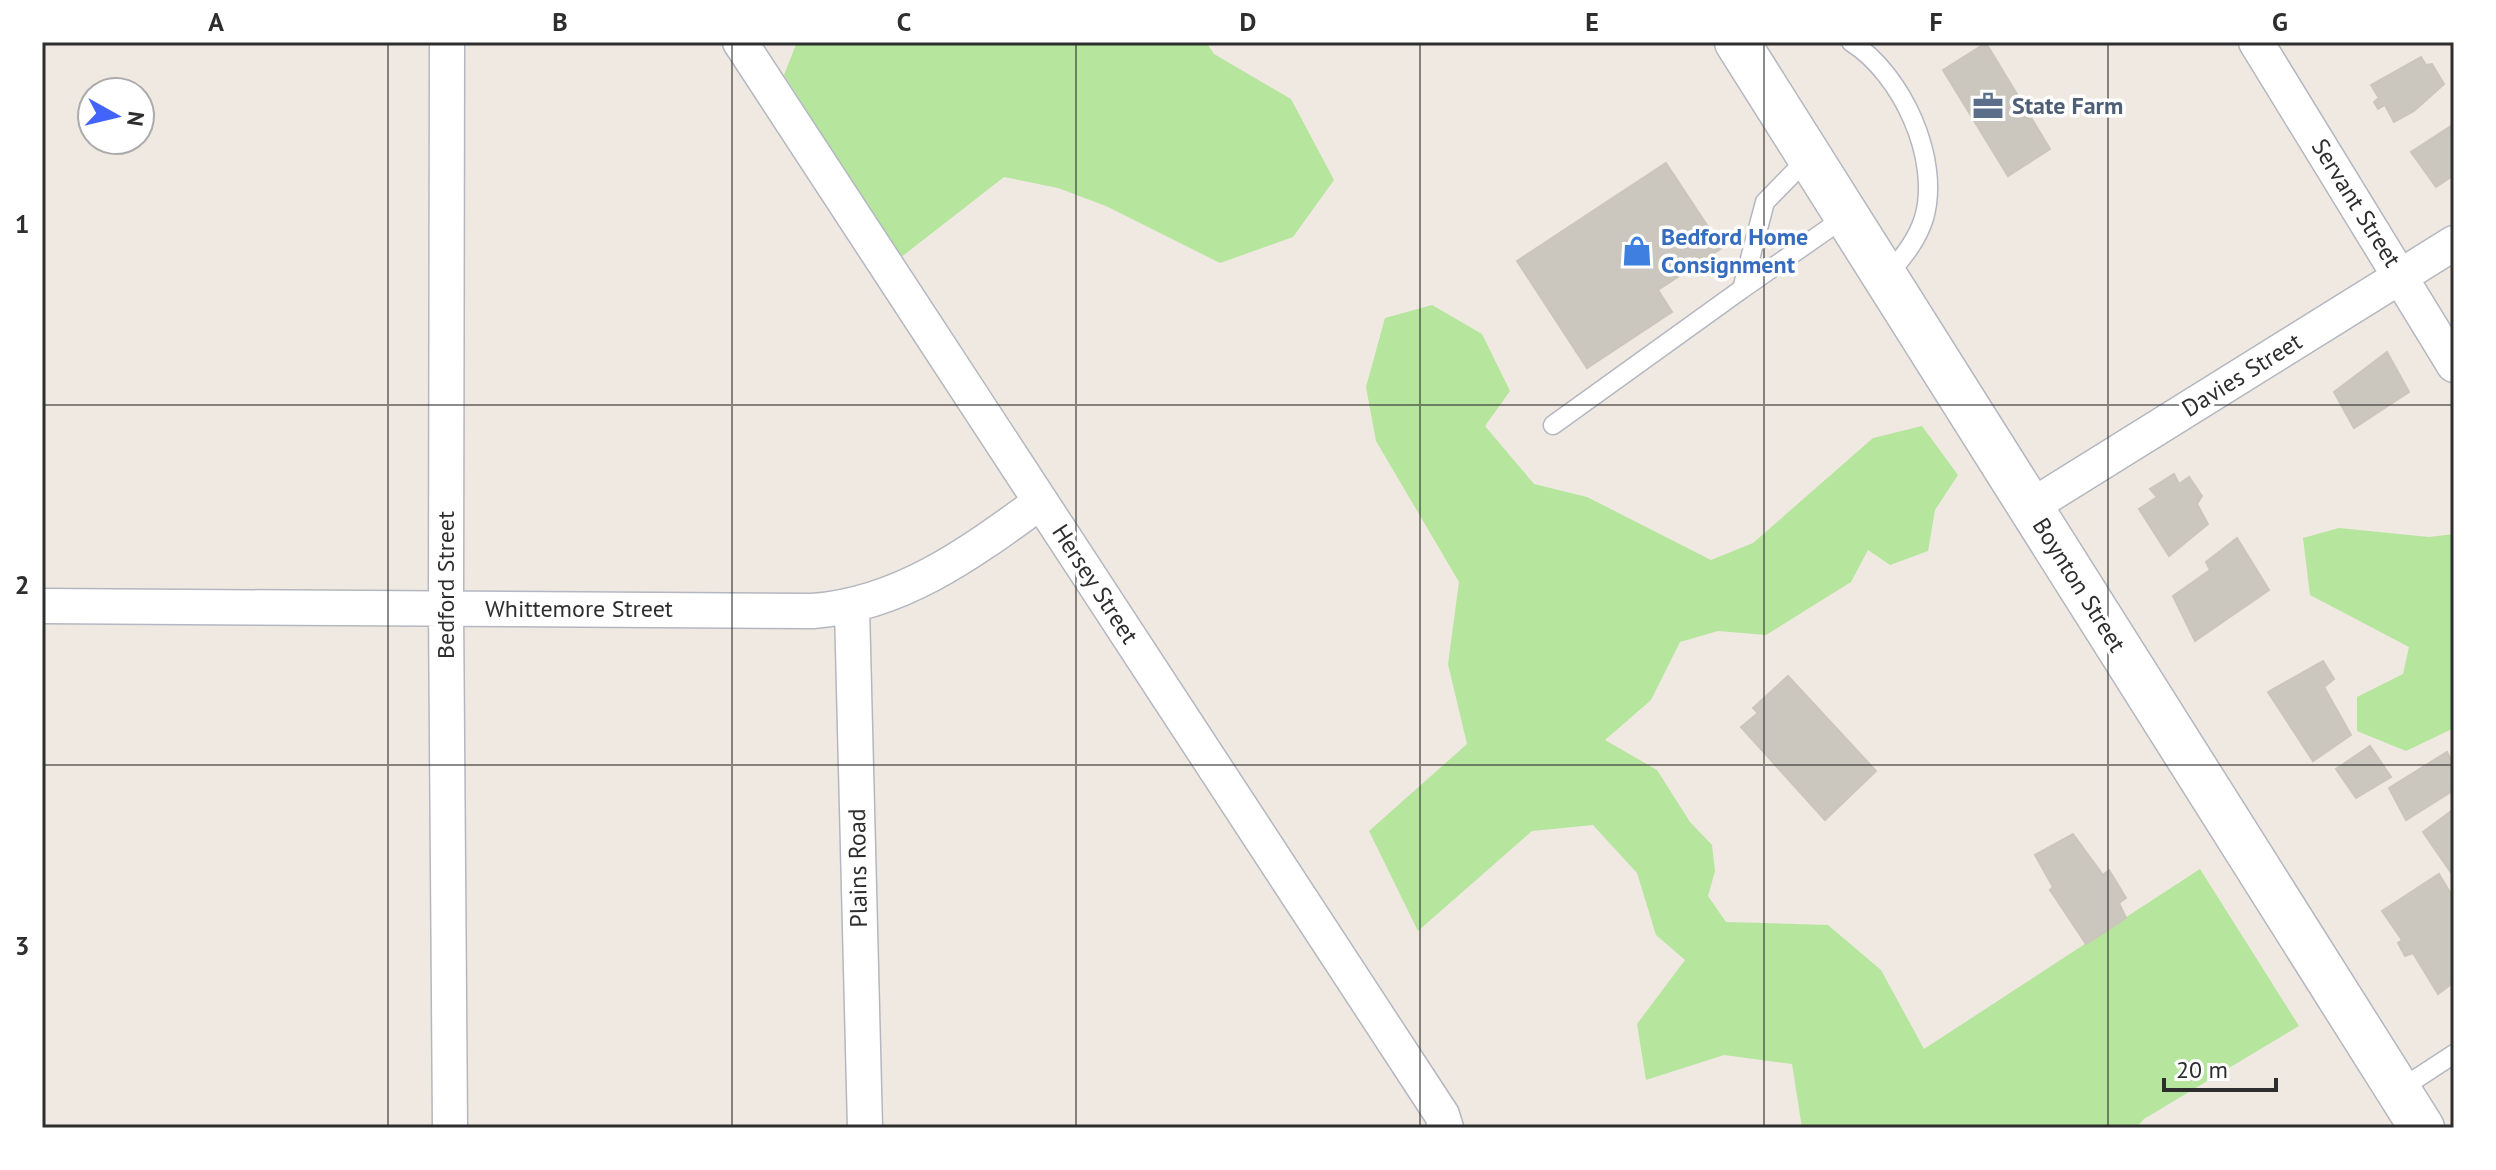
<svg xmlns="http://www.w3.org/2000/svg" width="2496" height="1170" viewBox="0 0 2496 1170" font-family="'PT Sans',sans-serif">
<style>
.green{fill:#b6e59e}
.building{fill:#cbc7bf;stroke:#cbc5ba;stroke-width:2}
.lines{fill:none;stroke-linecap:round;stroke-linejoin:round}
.lane-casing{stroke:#b4b7c1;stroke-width:21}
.street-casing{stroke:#b4b7c1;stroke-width:37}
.secondary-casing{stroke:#b4b7c1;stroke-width:47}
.lane{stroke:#fff;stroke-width:18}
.street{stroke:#fff;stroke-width:34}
.secondary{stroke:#fff;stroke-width:44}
.grid{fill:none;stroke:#2e2e2e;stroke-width:2;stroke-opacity:0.55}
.labels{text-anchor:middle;stroke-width:7;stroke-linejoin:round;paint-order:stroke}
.service-label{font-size:24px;font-weight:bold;fill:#4e5e75;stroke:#fff;text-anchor:start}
.street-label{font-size:24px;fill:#2e2e2e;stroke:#fff}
.shop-label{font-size:24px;font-weight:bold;fill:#366cbe;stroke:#fff;text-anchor:start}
.neatline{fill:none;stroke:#2e2e2e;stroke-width:3}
.grid-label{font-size:26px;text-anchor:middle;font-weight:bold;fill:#2e2e2e}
</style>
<rect width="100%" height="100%" fill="#efe9e1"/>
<!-- green -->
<path class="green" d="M797 42H1206L1214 54 1291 99 1334 180 1293 237 1220 263 1106 206 1058 188 1004 177 900 258 784 75Z
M1432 305 1482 334 1510 391 1485 426 1534 484 1587 497 1711 560 1753 543 1873 438 1922 426 1958 475 1935 510 1928 551 1890 565 1868 550 1851 582 1766 635 1718 631 1680 642 1651 700 1605 740 1657 770 1690 822 1712 845 1715 871 1708 896 1726 922 1828 925 1881 970 1924 1049 2200 869 2299 1026 2144 1119 2136 1128H1802L1792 1064 1724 1055 1646 1080 1637 1024 1685 960 1656 935 1637 873 1593 825 1532 831 1418 931 1369 831 1467 744 1448 664 1459 582 1376 441 1366 387 1385 318Z
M2339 528 2429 537 2454 534V728L2406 751 2357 731V697L2403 674 2409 647 2310 595 2303 538Z"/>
<!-- building -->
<path class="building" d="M1986 43 2050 149 2008 176 1943 70Z
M2421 57 2426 65 2432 64 2444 84 2414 111 2394 122 2385 105 2378 109 2374 102 2379 98 2371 85Z
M2454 124V175L2436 187 2411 152Z
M1666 163 1722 248 1658 290 1672 312 1587 368 1517 261Z
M2387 352 2409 392 2354 428 2334 392Z
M2174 474 2179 484 2189 477 2202 496 2197 504 2208 524 2169 556 2139 509 2157 497 2150 489Z
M2237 538 2269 590 2195 641 2173 596 2210 570 2206 562Z
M2323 661 2334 679 2324 687 2351 735 2313 761 2268 692Z
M1788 676 1876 771 1825 820 1741 727 1758 713 1753 708Z
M2370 746 2391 777 2356 798 2336 769Z
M2447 752 2454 766V790L2406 820 2389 788Z
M2454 809V877L2423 832Z
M2073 834 2103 875 2109 870 2126 898 2119 903 2126 918 2086 944 2050 890 2053 887 2035 855Z
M2439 874 2454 899V982L2438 994 2413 953 2405 956 2398 943 2402 940 2382 911Z"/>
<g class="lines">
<!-- lane casing -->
<g class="lane-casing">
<path id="lane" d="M1851 42C1902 74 1941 159 1924 218 1917 241 1902 258 1887 276
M1742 289 1848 215
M1553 425 1742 289 1765 202 1810 156
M2399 1090 2454 1054"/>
</g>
<!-- street casing -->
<g class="street-casing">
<path id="street" d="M447 42 446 608 450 1128
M740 42 1442 1115 1446 1128
M2256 42 2454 365
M2030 507 2454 243
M42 606 813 611C901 604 969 554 1039 503
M852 608 865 1128"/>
</g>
<!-- secondary casing -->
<g class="secondary-casing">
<path id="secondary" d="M1737 42 2422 1128"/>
</g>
<!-- lane -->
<use href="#lane" class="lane"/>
<!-- street -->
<use href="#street" class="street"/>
<!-- secondary -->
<use href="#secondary" class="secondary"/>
</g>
<!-- grid -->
<path class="grid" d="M388 42V1128M732 42V1128M1076 42V1128M1420 42V1128M1764 42V1128M2108 42V1128M42 405H2454M42 765H2454"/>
<!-- icons -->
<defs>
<g id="office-bare" transform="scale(2.4)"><path d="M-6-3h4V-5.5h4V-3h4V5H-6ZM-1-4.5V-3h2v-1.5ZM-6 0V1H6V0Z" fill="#5c6f8a" stroke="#fff" stroke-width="2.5" paint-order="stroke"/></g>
<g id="shop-bare" transform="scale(2.4)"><path d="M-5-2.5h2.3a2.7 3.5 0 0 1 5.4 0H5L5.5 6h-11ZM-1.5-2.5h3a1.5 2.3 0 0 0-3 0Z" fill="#3f7fe0" stroke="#fff" stroke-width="2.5" paint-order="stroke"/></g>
</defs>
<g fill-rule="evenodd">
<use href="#office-bare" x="1988" y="106"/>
<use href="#shop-bare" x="1637" y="251"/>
</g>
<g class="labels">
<!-- service labels -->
<g class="service-label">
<text x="2012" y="114">State Farm</text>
</g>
<!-- street labels -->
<g class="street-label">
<text transform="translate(2356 203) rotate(58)" y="8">Servant Street</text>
<text transform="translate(2242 375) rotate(-32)" y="8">Davies Street</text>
<text transform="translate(1095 584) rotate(57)" y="8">Hersey Street</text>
<text transform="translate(446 585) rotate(-90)" y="8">Bedford Street</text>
<text transform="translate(2079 585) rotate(58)" y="8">Boynton Street</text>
<text x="579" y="617">Whittemore Street</text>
<text transform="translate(858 868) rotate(-91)" y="8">Plains Road</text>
</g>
<!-- shop labels -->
<g class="shop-label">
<text x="1661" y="245">Bedford Home<tspan x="1661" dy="28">Consignment</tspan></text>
</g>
</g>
<!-- border -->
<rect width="2496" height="1170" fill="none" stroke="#ffffff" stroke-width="88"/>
<!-- north arrow -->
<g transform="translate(116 116) rotate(98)"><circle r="38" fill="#ffffff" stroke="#ababab" stroke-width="2"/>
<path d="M0-6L14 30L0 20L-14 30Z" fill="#4264fb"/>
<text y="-12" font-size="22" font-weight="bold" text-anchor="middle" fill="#2e2e2e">N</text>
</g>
<!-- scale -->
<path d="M2164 1078v12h112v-12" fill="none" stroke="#2e2e2e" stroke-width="4"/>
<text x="2176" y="1078" font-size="24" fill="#2e2e2e" stroke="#ffffff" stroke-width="6" paint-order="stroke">20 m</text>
<rect x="44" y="44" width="2408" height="1082" class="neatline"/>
<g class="grid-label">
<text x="216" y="31">A</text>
<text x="560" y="31">B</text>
<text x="904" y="31">C</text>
<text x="1248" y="31">D</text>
<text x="1592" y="31">E</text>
<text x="1936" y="31">F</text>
<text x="2280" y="31">G</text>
<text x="22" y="233">1</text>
<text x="22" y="594">2</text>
<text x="22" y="955">3</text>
</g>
</svg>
